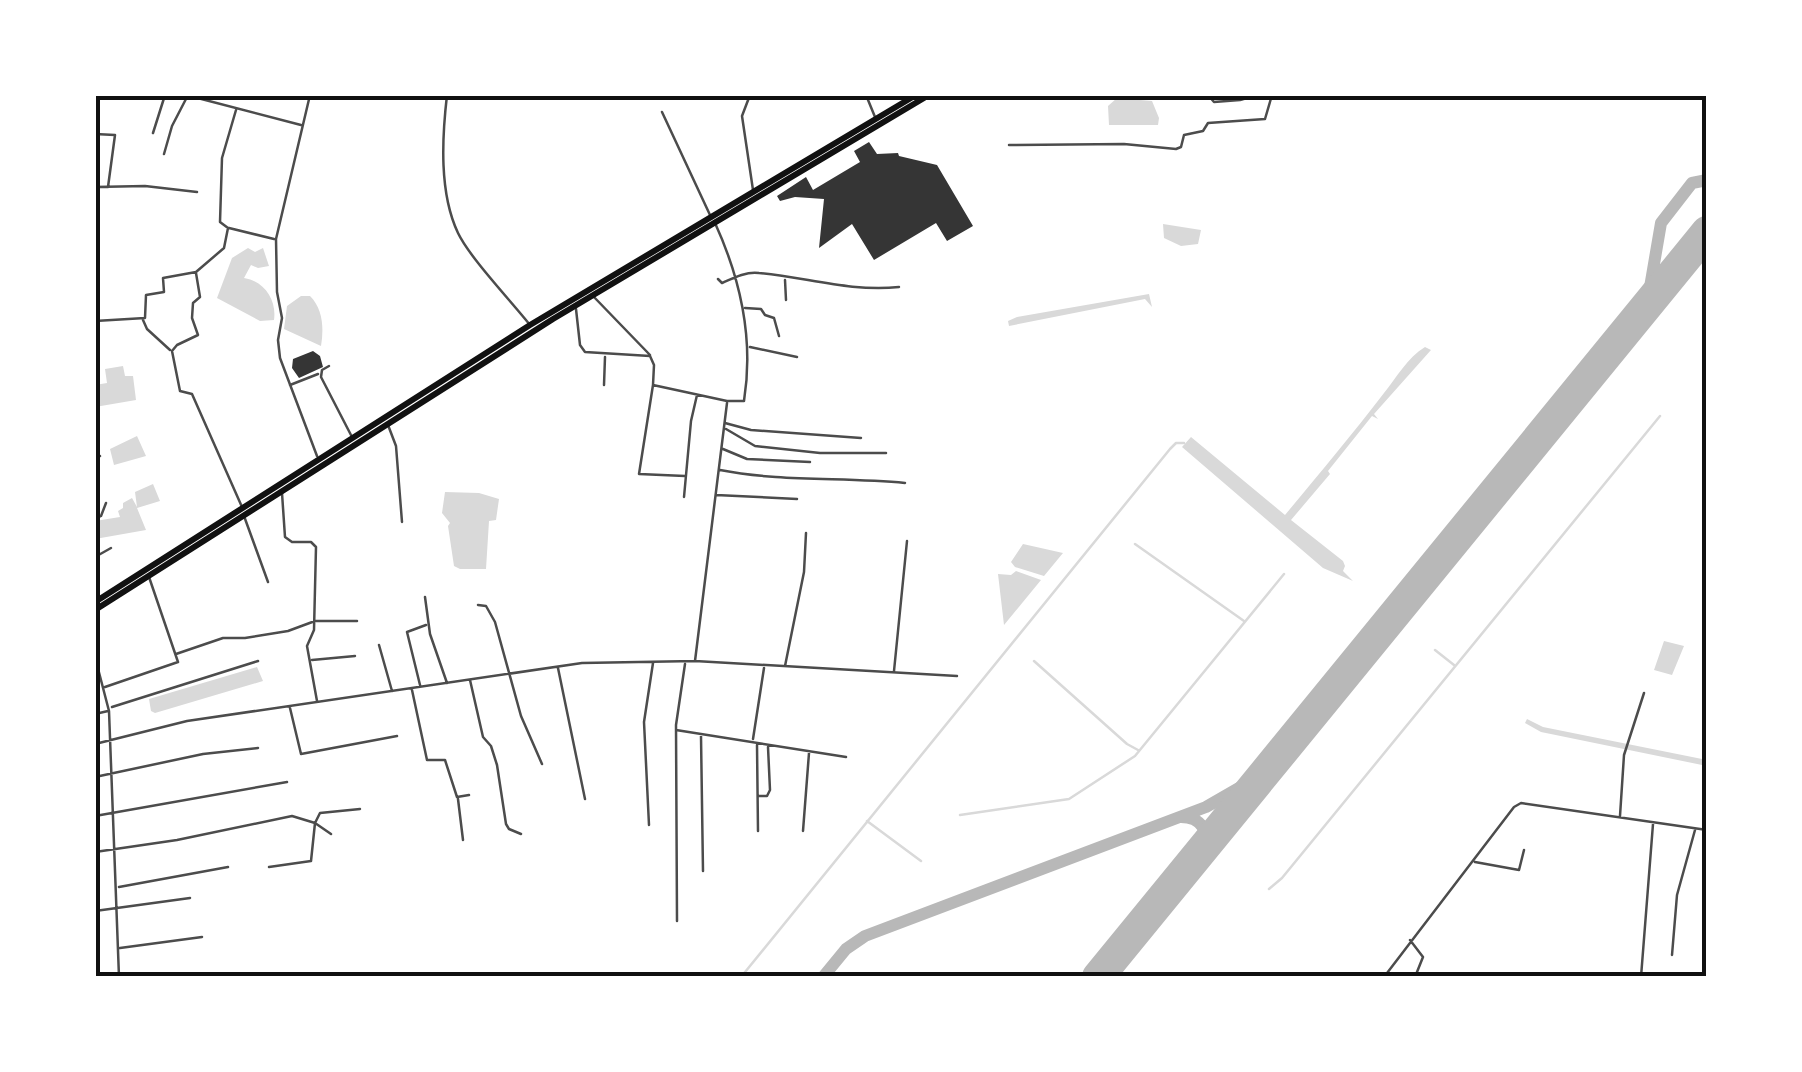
<svg xmlns="http://www.w3.org/2000/svg" width="1802" height="1072" viewBox="0 0 1802 1072" font-family="Inter,sans-serif">
<style>
.water{fill:#d9d9d9}
.lines{fill:none;stroke-linecap:round;stroke-linejoin:round}
.stream{stroke:#d9d9d9;stroke-width:2.5}
.taxiway{stroke:#b8b8b8;stroke-width:12}
.runway{stroke:#b8b8b8;stroke-width:32}
.building{fill:#353535}
.minor{stroke:#4c4c4c;stroke-width:2.5}
.trunk{stroke:#111;stroke-width:6}
.neatline{fill:none;stroke:#111;stroke-width:4}
</style>
<rect width="100%" height="100%" fill="#fff"/>
<!-- water -->
<path class="water" d="M1117 98 1152 101 1159 118 1158 125H1109L1108 106Z
M1163 224 1201 230 1198 244 1181 246 1164 238Z
M248 248 255 252 263 248 269 266 258 268 251 265 244 278C264 281 277 300 274 320L260 321 217 298 232 258Z
M1149 294 1152 307 1145 299 1009 326 1008 321 1017 317Z
M301 296H310C323 309 324 328 321 346L284 329 287 306Z
M1425 347 1431 350 1374 414 1378 419 1372 416 1328 471 1330 474 1291 520 1343 561 1345 566 1343 571 1353 581 1323 568 1182 447 1191 437 1285 515C1319 474 1351 436 1384 393 1396 378 1408 357 1425 347Z
M123 366 125 376H133L136 400 95 407V385L107 383 105 369Z
M137 436 146 456 114 465 110 449Z
M153 484 160 501 137 508 146 530 95 539V521L120 517 118 511 123 508V503L132 498 137 507 135 492Z
M445 492 479 493 499 499 496 520 489 521 486 569H460L454 566 448 526 450 523 442 513Z
M1023 544 1063 553 1044 576 1015 567 1011 562Z
M1016 571 1041 580 1004 625 998 574 1011 575Z
M1664 641 1684 646 1672 675 1654 670Z
M257 667 263 681 155 713 151 711 149 699Z
M1527 719 1543 727 1707 760V766L1541 732 1525 723Z"/>
<g class="lines">
<!-- stream -->
<path class="stream" d="M1135 544 1244 621
M1435 650 1454 665
M1034 661 1127 744 1138 750
M960 815 1069 799 1135 756 1284 574
M867 821 921 861
M1269 889 1282 878 1660 416
M741 977 1170 449 1176 443H1184"/>
<!-- taxiway -->
<path class="taxiway" d="M1696 245 1707 238
M1627 330 1648 299 1661 223 1692 183 1707 180
M1181 817C1202 817 1211 833 1202 851
M823 977 846 949 865 936 1206 807 1265 773"/>
<!-- runway -->
<path class="runway" d="M1098 977 1707 232"/>
</g>
<!-- building -->
<path class="building" d="M869 142 877 154 898 153 899 156 937 165 973 226 947 241 936 223 874 260 852 224 819 248 824 199 795 197 780 201 777 196 806 177 813 190 860 162 854 151Z
M313 351 320 356 323 367 299 378 292 368 293 359Z"/>
<g class="lines">
<!-- minor -->
<path class="minor" d="M186 95 301 125
M310 95 276 239 277 292 282 318 278 340 280 358 317 456
M447 95C442 138 439 193 458 233 470 258 511 301 530 325
M750 95 742 116 753 190
M866 95 875 117
M1208 95 1214 102 1240 100
M1239 95 1240 100 1258 95
M662 112 710 215
M153 133 165 95
M95 134 115 135 108 187
M1009 145 1124 144 1176 149 1181 147 1184 135 1203 131 1208 123 1265 119 1272 95
M164 154 172 126 187 97
M95 187 145 186 197 192
M229 228 274 239
M196 273 200 297 193 303 192 318 198 335 177 345 172 351 180 391 192 394 242 507
M718 279 722 283C733 278 747 271 759 273 806 277 849 292 899 287
M785 280 786 300
M593 296 650 355
M745 308 761 309 765 315 774 318 779 336
M576 309 580 345 585 352 650 356 654 365 653 385 727 401H744C754 339 741 280 715 223
M143 320 147 329 170 350
M95 321 145 318 146 295 164 292 163 278 196 272 224 248 228 228 220 222 222 158 236 110
M750 347 797 357
M329 366 322 370 321 377 352 437
M290 385 318 374
M604 385 605 357
M653 385 639 474 685 476
M725 423 751 430 861 438
M388 425 396 446 402 522
M726 429 755 446 820 453H886
M723 449 747 459 810 462
M95 457 100 456
M720 470C781 482 843 477 905 483
M282 493 285 537 292 542H311L316 547 314 630 307 646 317 701
M716 495 797 499
M684 497 691 421 697 395
M244 516 268 582
M95 519 101 516 106 503
M95 557 111 548
M425 597 430 634 447 683
M478 605 486 606 495 622 521 716 542 764
M379 645 392 691
M176 654 223 638H245L288 631 315 621H357
M95 657 109 711 119 977
M312 660 355 656
M695 661 727 403
M785 666 804 572 806 533
M558 668 585 799
M894 671 907 541
M470 680 483 737 491 746 497 765 506 824 509 829 521 834
M420 685 407 632 426 625
M105 687 178 662 149 577
M412 690 427 760H445L457 797 469 795
M112 707 258 661
M290 708 301 754 397 736
M95 714 108 711
M676 730 846 757
M701 736 703 871
M753 739 764 668
M95 744 187 721 582 663 695 661 957 676
M757 745 758 831
M95 777 203 754 258 748
M759 796H767L770 790 768 747
M458 799 463 840
M95 816 287 782
M1620 816 1624 755 1644 693
M649 825 644 722 653 663
M803 831 809 753
M95 852 177 840 292 816 315 823 331 834
M1475 862 1519 870 1524 850
M269 867 311 861 315 823 320 813 360 809
M119 887 228 867
M95 911 190 898
M677 921 676 725 685 664
M1410 940 1423 957 1415 977
M120 948 202 937
M1672 955 1677 895 1695 830
M1384 977 1514 807 1521 803 1707 830
M1641 977 1653 824"/>
<!-- trunk -->
<path class="trunk" d="M95 602 530 325 916 95
M95 610 553 319 929 95"/>
</g>
<!-- border -->
<rect width="1802" height="1072" fill="none" stroke="#ffffff" stroke-width="195"/>
<rect x="98" y="98" width="1606" height="876" class="neatline"/>
</svg>
